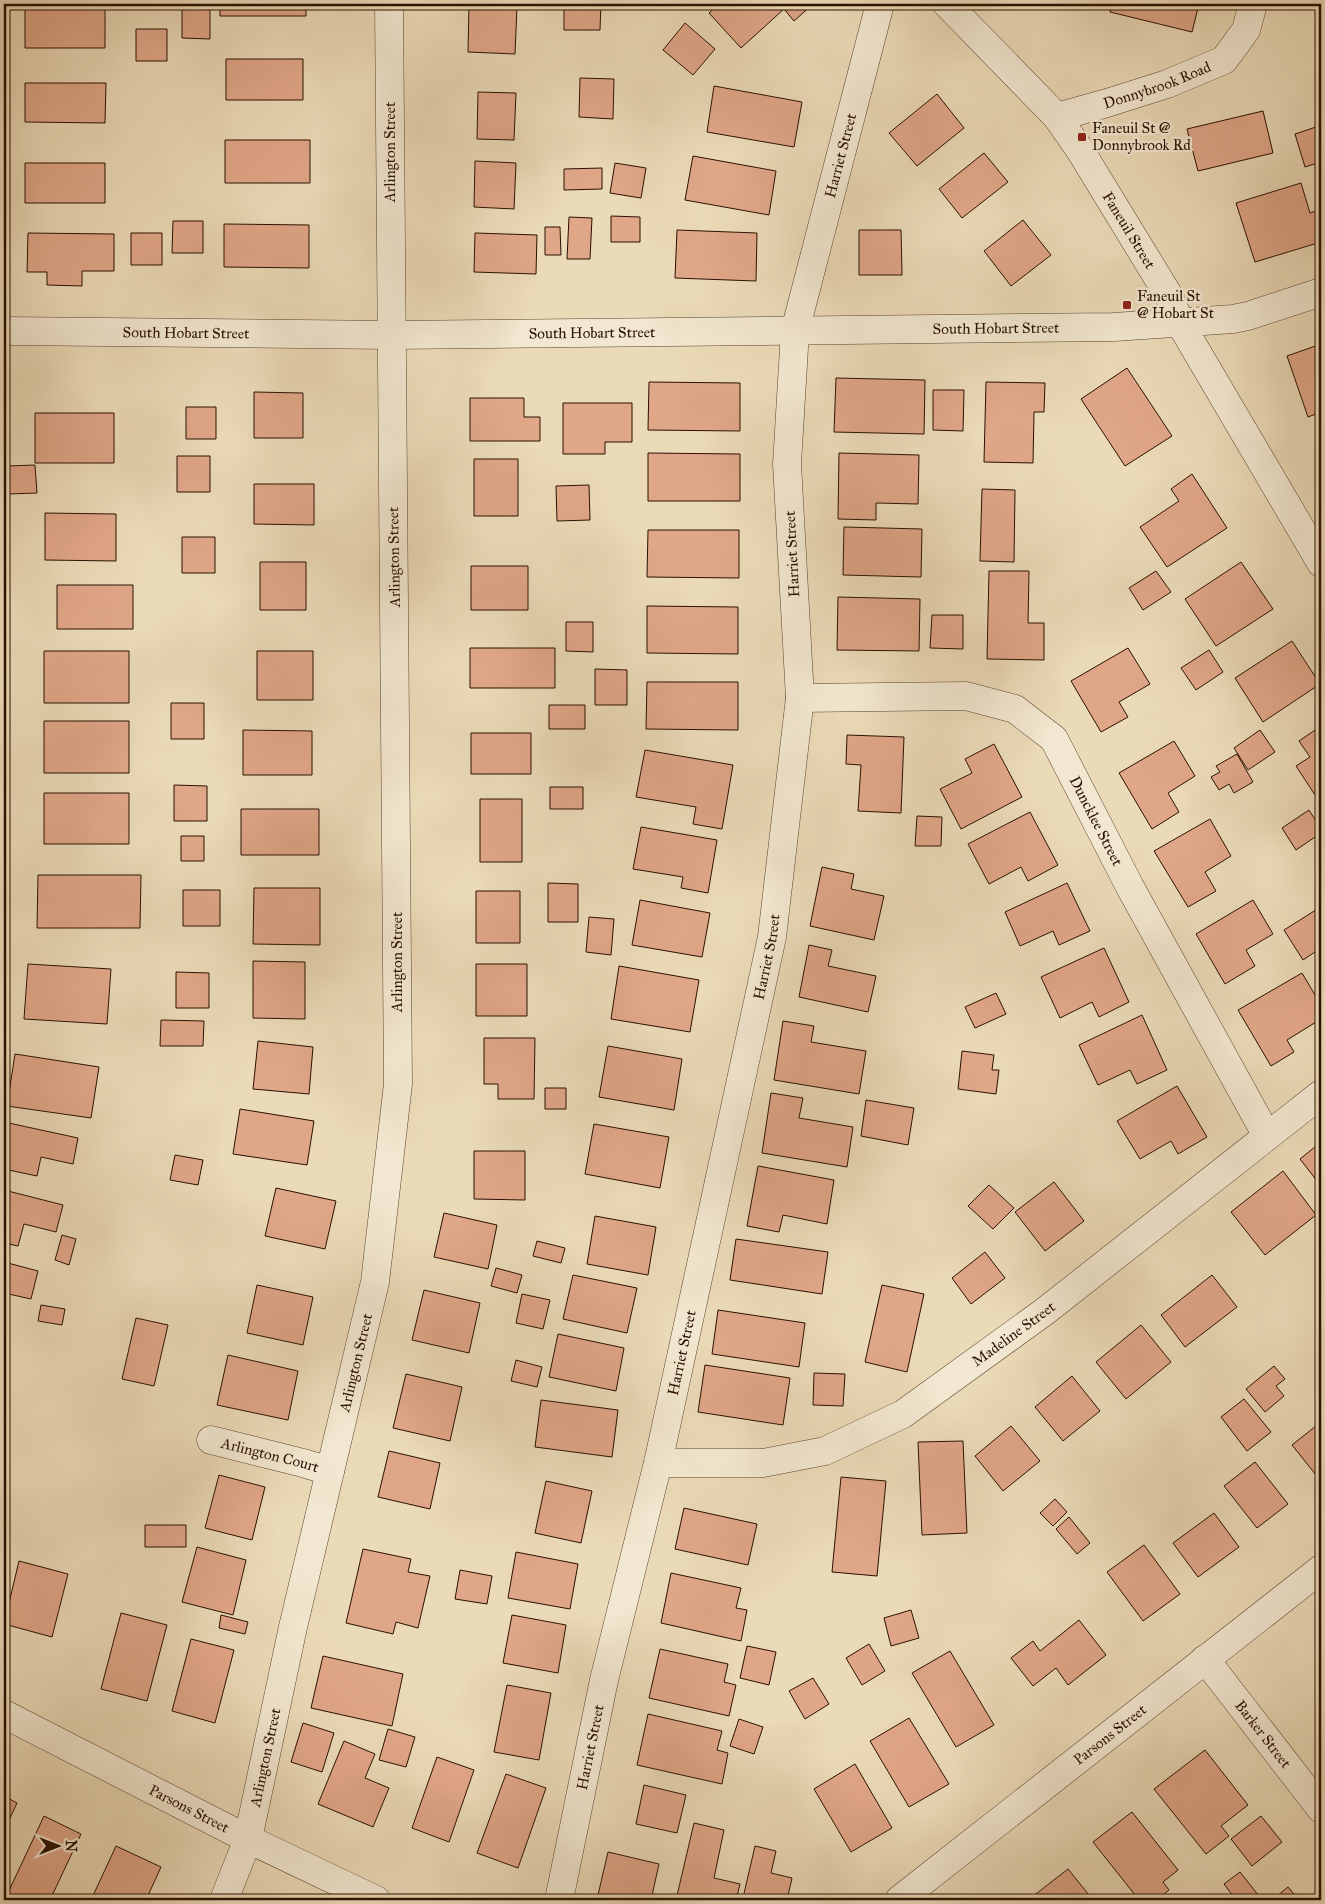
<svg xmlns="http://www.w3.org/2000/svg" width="1325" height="1904" viewBox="0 0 1325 1904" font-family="'IM FELL Great Primer',serif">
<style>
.building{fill:#e0a688;stroke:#2a1001}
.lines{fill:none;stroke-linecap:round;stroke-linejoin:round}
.minor-casing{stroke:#5a422e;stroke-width:29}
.tertiary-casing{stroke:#5a422e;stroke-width:29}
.minor{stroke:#f2e7d0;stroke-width:28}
.tertiary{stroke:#f2e7d0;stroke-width:28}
.poi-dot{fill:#8f2418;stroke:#f2e7d0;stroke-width:2}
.labels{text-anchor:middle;stroke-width:5;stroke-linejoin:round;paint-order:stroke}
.street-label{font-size:15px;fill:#2a1001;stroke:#f2e7d0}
.poi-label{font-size:15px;fill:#2a1001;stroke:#f2e7d0;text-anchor:start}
</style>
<rect width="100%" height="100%" fill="#ebdab7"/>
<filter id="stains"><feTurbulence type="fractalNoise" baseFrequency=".004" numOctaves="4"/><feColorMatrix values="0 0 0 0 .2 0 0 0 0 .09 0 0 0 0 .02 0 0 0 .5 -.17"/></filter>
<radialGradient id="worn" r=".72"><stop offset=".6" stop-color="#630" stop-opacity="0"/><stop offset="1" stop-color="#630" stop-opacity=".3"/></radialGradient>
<!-- building -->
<path class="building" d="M182 4H210V39L182 38Z
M220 4H306V16H220Z
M564 4H601L600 30H564Z
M719 4H813L794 21 784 9 741 48 709 13Z
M1079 4H1095L1094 7Z
M1112 4H1199L1192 32 1110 12Z
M1320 4H1321V21L1316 19Z
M469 5 517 6 515 54 468 52Z
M25 8 105 9V48H25Z
M685 23 715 49 693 75 663 50Z
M136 29H167V61H136Z
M226 59H303V100H226Z
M580 78 614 79 613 119 579 117Z
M25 83H106L105 123 25 122Z
M714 86 802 102 794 147 707 132Z
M478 92 516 93 514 140 477 139Z
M937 94 964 128 917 166 889 133Z
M1263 111 1273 153 1198 171 1187 129Z
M1316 127 1321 145V162L1305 167 1295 134Z
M225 140H310V183H225Z
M984 153 1008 182 962 218 939 189Z
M693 156 776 171 769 215 685 200Z
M475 161 516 163 514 209 474 207Z
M25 163H105V203H25Z
M615 163 646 168 641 198 610 193Z
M602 168V189L564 190V169Z
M1301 183 1310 213 1321 209V242L1255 262 1236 203Z
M611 216 640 217V242H611Z
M569 217 592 218 590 259H567Z
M1023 220 1051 255 1011 286 984 251Z
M173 221H203V253H172Z
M224 224 309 225V268L224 267Z
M545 227H560L561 255H545Z
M677 230 757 233 756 281 675 278Z
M859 230H901L902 275H859Z
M28 233 114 234V271H82V286L47 285V272H27Z
M131 233H162V265H131Z
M475 233 537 235 536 274 474 272Z
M1321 344V412L1308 417 1287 356Z
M1127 368 1172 436 1125 466 1081 399Z
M836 378 925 380 924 434 834 432Z
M649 382 740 383V431L648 430Z
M986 382 1045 383 1044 412H1034L1033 463 984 462Z
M933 390H964L963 431 933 430Z
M254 392 303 393V438H254Z
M470 398H524V417H540V441H470Z
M563 403H632V442H605V454H563Z
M186 407H216V439H186Z
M35 413H114V463H35Z
M648 453 740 454V501H648Z
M839 453 919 455 918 504 876 503V520L838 519Z
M177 456H210V492H177Z
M474 459H518V516H474Z
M35 465 37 493 8 494 7 466Z
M1192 474 1227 528 1167 567 1140 527 1179 501 1171 489Z
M254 484H314V525L254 524Z
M589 485 590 520 557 521 556 486Z
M982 489 1015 490 1014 562 980 561Z
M45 513 116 514V561L45 560Z
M844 527 922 529 921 577 843 575Z
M648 530H739V578L647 577Z
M182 537H215V573H182Z
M260 562H306V610H260Z
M1241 562 1273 609 1216 646 1185 599Z
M471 566H528V610H471Z
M989 571H1029L1028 623H1044V660L987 659Z
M1156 571 1171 592 1143 610 1129 588Z
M57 585H133V629H57Z
M838 597 920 599 919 651 837 650Z
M647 606 738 607V654L647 653Z
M932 615H963V649L930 648Z
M566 622H593V652L566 651Z
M1292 641 1320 684 1263 722 1235 678Z
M470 648H555V688H470Z
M1128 648 1150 684 1119 702 1128 717 1101 732 1071 681Z
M1209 650 1223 672 1196 690 1181 668Z
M44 651H129V703H44Z
M257 651H313V700H257Z
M595 669 627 670V705H595Z
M647 682H738V730L646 729Z
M171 703H204V739H171Z
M549 705H585V729H549Z
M44 721H129V773H44Z
M1321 726V791L1315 795 1296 766 1310 757 1299 741Z
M243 730 312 731V775H243Z
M1260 730 1275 752 1248 770 1234 748Z
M471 733H531V774H471Z
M847 735 904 737 901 813 858 811 861 765 846 764Z
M1174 741 1195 776 1168 793 1179 812 1152 829 1119 773Z
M994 744 1022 797 961 829 940 789 972 773 965 759Z
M645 750 733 765 722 829 693 824 696 807 636 797Z
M1237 754 1253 782 1234 793 1229 784 1219 790 1211 777 1220 772 1216 766Z
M174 785 207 786V821H174Z
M550 787H583V809H550Z
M44 793H129V844H44Z
M480 799H522V862H480Z
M241 809H319V855H241Z
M1309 810 1321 829V833L1296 850 1282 828Z
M1030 812 1058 865 1028 881 1021 867 989 884 968 844Z
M917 816 942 817 941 846H915Z
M1210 819 1231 856 1205 872 1216 891 1188 907 1154 851Z
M641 827 717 840 708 893 681 888 683 877 633 869Z
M181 836H204V861H181Z
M822 867 854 874 851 889 884 896 874 940 810 926Z
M38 875H141L140 928H37Z
M548 883 578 884V922H548Z
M1067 883 1090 931 1059 945 1053 931 1020 946 1005 912Z
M254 888H320V945L253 944Z
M183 890H220V926H183Z
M476 891H520V943H476Z
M640 900 710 913 702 957 632 945Z
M1253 900 1273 934 1246 950 1255 966 1225 984 1196 934Z
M1319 908 1321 912V948L1303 960 1284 930Z
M589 917 614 919 611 955 586 952Z
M809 945 832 950 828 966 876 976 868 1012 799 997Z
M1104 948 1129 1002 1099 1017 1092 1002 1060 1018 1041 977Z
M253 961 305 962V1019L253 1018Z
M28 964 111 969 107 1024 24 1019Z
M476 964H527V1016H476Z
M619 966 699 980 690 1032 611 1019Z
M176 972 209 973V1008H176Z
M1302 973 1321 1005V1019L1287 1040 1294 1052 1271 1066 1238 1010Z
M996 993 1006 1014 975 1028 965 1007Z
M1142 1015 1167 1070 1137 1084 1130 1070 1098 1085 1079 1045Z
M161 1020 204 1021 203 1046H160Z
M783 1021 814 1026 811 1042 866 1051 859 1094 774 1080Z
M484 1038H535L534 1099H498V1084H484Z
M258 1041 313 1047 309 1094 253 1089Z
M608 1046 682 1059 674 1110 599 1097Z
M962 1051 994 1055 992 1070H999L996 1094 958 1089Z
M15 1054 99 1067 91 1118 7 1106Z
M1177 1086 1207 1137 1178 1154 1171 1141 1140 1159 1117 1121Z
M545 1088H566V1109H545Z
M771 1093 803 1098 799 1118 853 1127 847 1167 762 1153Z
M866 1100 914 1108 908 1145 861 1136Z
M240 1109 314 1121 307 1165 233 1154Z
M4 1122 78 1138 73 1164 41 1157 37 1176 4 1169Z
M594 1124 669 1137 660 1188 585 1174Z
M1321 1142V1186L1300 1159Z
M474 1151H525V1200L474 1199Z
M175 1155 203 1160 198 1185 170 1180Z
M758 1166 834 1180 827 1224 783 1215 779 1232 747 1226Z
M1283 1171 1316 1215 1265 1255 1231 1212Z
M1054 1182 1084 1221 1045 1251 1015 1212Z
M989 1185 1014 1208 993 1229 968 1206Z
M276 1188 336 1201 325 1249 265 1236Z
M4 1190 63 1205 56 1232 24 1224 18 1246 4 1243Z
M444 1213 497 1225 488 1269 434 1257Z
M595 1216 656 1227 648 1275 587 1264Z
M1321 1232V1243L1316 1236Z
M62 1235 76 1239 69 1265 55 1260Z
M736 1239 828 1252 822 1294 730 1280Z
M537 1241 565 1248 561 1263 533 1256Z
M985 1252 1005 1278 971 1304 952 1278Z
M4 1262 38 1271 31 1299 4 1293Z
M496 1268 522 1275 517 1293 491 1286Z
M573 1275 637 1288 627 1333 563 1319Z
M1212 1275 1237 1307 1185 1347 1161 1315Z
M257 1285 313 1297 303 1345 247 1333Z
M882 1285 924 1294 907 1372 865 1362Z
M424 1290 480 1303 469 1353 412 1340Z
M522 1294 550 1300 543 1329 516 1323Z
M41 1305 65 1309 62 1325 38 1321Z
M718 1310 805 1323 799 1367 712 1354Z
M136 1318 168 1325 154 1386 122 1379Z
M1141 1325 1171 1362 1126 1399 1096 1362Z
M558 1334 624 1348 616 1391 549 1377Z
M228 1355 298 1371 288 1420 217 1405Z
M516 1360 542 1367 537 1387 511 1381Z
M705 1365 790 1378 783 1425 698 1412Z
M1274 1366 1285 1379 1276 1386 1284 1396 1265 1412 1246 1389Z
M814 1373 845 1374 843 1406 813 1405Z
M406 1374 462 1387 450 1441 393 1428Z
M1072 1376 1100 1411 1063 1441 1035 1407Z
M1244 1399 1271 1432 1247 1451 1221 1417Z
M541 1400 618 1410 612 1457 535 1447Z
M1321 1422V1479L1320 1480 1292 1445Z
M1011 1426 1040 1461 1003 1491 975 1456Z
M963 1441 967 1533 922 1535 918 1442Z
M389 1451 440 1463 430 1509 378 1497Z
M1255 1462 1288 1504 1257 1528 1224 1486Z
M219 1475 265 1487 252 1540 205 1528Z
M841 1477 886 1481 877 1576 832 1572Z
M546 1481 592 1491 581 1543 535 1533Z
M1055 1499 1067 1512 1053 1526 1040 1513Z
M684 1508 757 1524 748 1565 675 1549Z
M1214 1513 1239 1547 1198 1577 1173 1543Z
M1069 1517 1090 1543 1077 1554 1056 1529Z
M145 1525H186V1547H145Z
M1144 1545 1180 1594 1143 1621 1107 1572Z
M197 1547 246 1560 233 1615 182 1602Z
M363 1549 411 1559 408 1572 430 1576 418 1628 396 1622 393 1634 346 1623Z
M516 1552 578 1564 570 1609 508 1598Z
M19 1561 68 1574 52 1637 4 1624Z
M460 1570 492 1576 487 1604 455 1599Z
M671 1573 741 1588 736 1608 747 1610 741 1641 661 1623Z
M911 1610 919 1638 891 1646 884 1618Z
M121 1613 167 1625 147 1701 101 1689Z
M221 1615 248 1622 245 1634 219 1628Z
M512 1615 566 1625 558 1673 503 1663Z
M1079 1620 1106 1655 1068 1685 1056 1668 1033 1686 1011 1658 1033 1641 1040 1651Z
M191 1639 234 1650 215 1723 172 1711Z
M869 1644 885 1671 862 1685 846 1658Z
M747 1646 776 1652 769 1685 740 1678Z
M660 1649 728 1664 724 1682 736 1685 729 1716 649 1698Z
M950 1651 994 1725 956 1747 912 1673Z
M323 1656 403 1674 392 1726 311 1708Z
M813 1678 829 1704 805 1719 789 1691Z
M507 1685 551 1693 539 1760 494 1752Z
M648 1714 722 1731 717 1750 728 1753 722 1784 637 1765Z
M909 1718 949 1784 909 1807 870 1741Z
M739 1719 763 1727 754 1754 730 1746Z
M303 1723 334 1733 322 1772 291 1762Z
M388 1729 415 1737 406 1767 379 1760Z
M344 1741 375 1754 365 1778 389 1788 373 1827 318 1804Z
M1205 1750 1248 1805 1221 1826 1229 1836 1206 1854 1154 1789Z
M437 1757 474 1770 449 1842 412 1828Z
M855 1764 892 1828 851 1852 814 1789Z
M506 1774 546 1788 518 1868 477 1853Z
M644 1785 686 1795 677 1833 636 1824Z
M4 1796 17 1803 4 1831Z
M1132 1812 1178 1870 1163 1882 1169 1890 1157 1900H1139L1093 1842Z
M44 1816 81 1834 50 1900H13L6 1897Z
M1261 1816 1282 1842 1252 1866 1231 1839Z
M694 1823 724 1830 714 1878 740 1884 736 1900H676Z
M116 1846 161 1867 146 1900H91Z
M755 1846 776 1851 771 1873 792 1878 787 1900H753L743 1898Z
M608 1852 659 1864 651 1900H619L598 1895Z
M1068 1869 1093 1900H1028Z
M1240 1872 1259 1896 1253 1900H1236L1224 1884Z
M1288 1887 1299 1900H1272Z"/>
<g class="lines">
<!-- minor casing -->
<g class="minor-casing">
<g id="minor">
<path id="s1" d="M1057 117 1107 103 1167 84 1224 60 1246 30 1253 4"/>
<path id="s2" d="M4 331 392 335 1114 327 1233 319 1248 316 1321 292"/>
<path id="s3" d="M800 698 966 696 1015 709 1054 739 1130 887 1267 1136"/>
<path id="s4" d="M211 1440 303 1463 330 1471"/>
<path id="s5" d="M658 1463H763L825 1451 903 1414 1044 1312 1321 1094"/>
<path id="s6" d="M1205 1659 1321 1809"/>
<path id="s7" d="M559 1900 604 1680 658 1463 772 937 800 698 787 464 795 331 880 4"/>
</g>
</g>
<!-- tertiary casing -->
<g class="tertiary-casing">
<g id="tertiary">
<path id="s8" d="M947 4 1057 117 1080 150 1169 296 1180 323 1321 563"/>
<path id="s9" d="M4 1714 248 1839 376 1900"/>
<path id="s10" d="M224 1900 248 1839 293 1627 375 1282 398 1084 389 4"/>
<path id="s11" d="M899 1900 1321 1569"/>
</g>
</g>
<!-- minor -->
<use href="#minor" class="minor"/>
<!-- tertiary -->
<use href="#tertiary" class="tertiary"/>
</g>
<!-- markers -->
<g class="poi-dot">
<rect x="1077" y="132" width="10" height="10" rx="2.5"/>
<rect x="1122" y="300" width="10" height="10" rx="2.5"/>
</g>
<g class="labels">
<!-- street labels -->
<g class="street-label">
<text dy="5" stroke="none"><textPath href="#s1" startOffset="105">Donnybrook Road</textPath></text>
<text transform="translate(390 152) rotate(-90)" y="5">Arlington Street</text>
<text dy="5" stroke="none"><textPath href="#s7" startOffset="1776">Harriet Street</textPath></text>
<text dy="5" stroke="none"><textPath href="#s8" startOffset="292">Faneuil Street</textPath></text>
<text dy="5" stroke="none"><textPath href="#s2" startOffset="992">South Hobart Street</textPath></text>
<text dy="5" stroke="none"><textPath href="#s2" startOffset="182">South Hobart Street</textPath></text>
<text dy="5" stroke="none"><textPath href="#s2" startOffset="588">South Hobart Street</textPath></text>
<text transform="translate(792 554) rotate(-93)" y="5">Harriet Street</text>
<text transform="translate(394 557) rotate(-91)" y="5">Arlington Street</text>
<text dy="5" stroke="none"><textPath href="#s3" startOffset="358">Duncklee Street</textPath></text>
<text dy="5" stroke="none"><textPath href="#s7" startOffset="966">Harriet Street</textPath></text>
<text transform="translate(397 962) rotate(-90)" y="5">Arlington Street</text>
<text dy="5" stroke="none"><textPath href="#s5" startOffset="391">Madeline Street</textPath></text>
<text dy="5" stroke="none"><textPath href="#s7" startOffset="561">Harriet Street</textPath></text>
<text dy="5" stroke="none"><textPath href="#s10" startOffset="554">Arlington Street</textPath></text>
<text dy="5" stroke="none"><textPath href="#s4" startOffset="61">Arlington Court</textPath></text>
<text dy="5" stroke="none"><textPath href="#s11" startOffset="268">Parsons Street</textPath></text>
<text dy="5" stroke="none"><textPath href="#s6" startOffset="95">Barker Street</textPath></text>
<text dy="5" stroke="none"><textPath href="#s7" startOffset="156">Harriet Street</textPath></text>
<text dy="5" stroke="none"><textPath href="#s10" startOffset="149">Arlington Street</textPath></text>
<text dy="5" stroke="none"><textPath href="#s9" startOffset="208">Parsons Street</textPath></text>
</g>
<!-- poi labels -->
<g class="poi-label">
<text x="1092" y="133">Faneuil St @<tspan x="1092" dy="17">Donnybrook Rd</tspan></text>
<text x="1137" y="301">Faneuil St<tspan x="1137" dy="17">@ Hobart St</tspan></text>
</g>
</g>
<!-- margin -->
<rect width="1325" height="1904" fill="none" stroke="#ebdab7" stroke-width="20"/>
<rect x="5" y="5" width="1315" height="1894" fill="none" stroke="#2a1001" stroke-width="2.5"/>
<rect x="10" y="10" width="1305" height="1884" fill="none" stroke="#2a1001"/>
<!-- north arrow -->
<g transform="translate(58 1846) rotate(90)" stroke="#f2e7d0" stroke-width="4" paint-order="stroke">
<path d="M0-4L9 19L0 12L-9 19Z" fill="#2a1001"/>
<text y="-8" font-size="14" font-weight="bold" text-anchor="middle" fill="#2a1001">N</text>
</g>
<rect width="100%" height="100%" filter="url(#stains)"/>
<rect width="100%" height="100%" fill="url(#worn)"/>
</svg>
